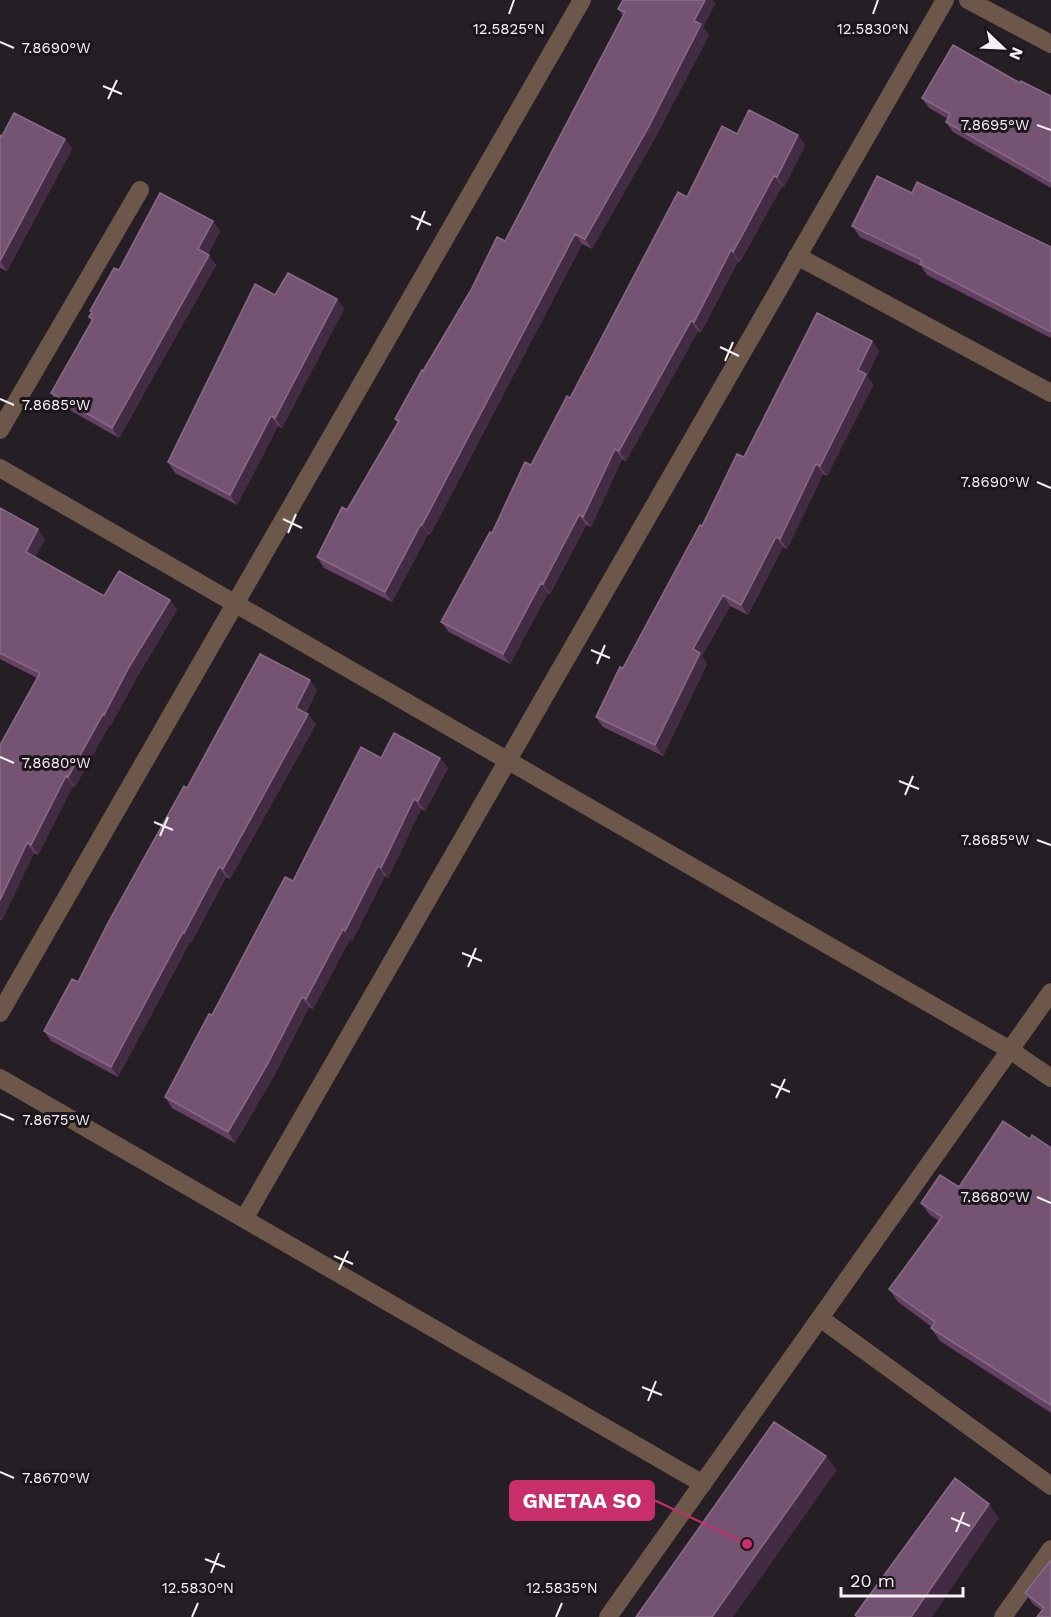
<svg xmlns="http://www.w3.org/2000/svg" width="1051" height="1617" viewBox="0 0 1051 1617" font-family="'Work Sans',sans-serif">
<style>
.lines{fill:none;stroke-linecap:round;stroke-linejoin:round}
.minor{stroke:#6c574a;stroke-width:18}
.wall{fill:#644063}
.shaded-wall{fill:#442b44}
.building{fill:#745373;stroke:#886c87;stroke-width:1.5}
.ticks{fill:none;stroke:#f5f0f5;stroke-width:2}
.ticks-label{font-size:15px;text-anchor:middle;fill:#f5f0f5;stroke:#1c151b;stroke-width:6;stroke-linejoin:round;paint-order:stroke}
.leader{fill:none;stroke:#c72e6a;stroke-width:2}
.callout-dot{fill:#c72e6a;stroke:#1c151b;stroke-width:2}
.callout{fill:#c72e6a;stroke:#c72e6a;stroke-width:2}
.callout-label{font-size:21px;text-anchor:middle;font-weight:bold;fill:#fff}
</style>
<rect width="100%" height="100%" fill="#251e25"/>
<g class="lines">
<!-- minor -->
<path class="minor" d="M968 0 1051 44
M797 256 1051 393
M0 430 140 190
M0 468 1010 1050 1051 1078
M0 1013 582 0
M0 1078 703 1484
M244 1219 945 0
M820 1318 1051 1486
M608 1617 1051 992
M1003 1617 1051 1549"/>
</g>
<!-- wall -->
<path class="wall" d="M623 0H713L715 4 703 27 709 35 655 138 592 249 582 244 430 535 428 534 392 602 324 568 317 557 347 510 398 423 395 419 423 371 505 241 623 16 618 9Z
M1051 96V188L953 132 946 122 948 119 929 108 922 98Z
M737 134 805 145 784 187 782 186 740 262 738 261 701 332 698 331 626 461 622 459 591 527 586 525 550 594 548 593 510 664 449 632 441 622 570 398 687 197Z
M0 135 2 136 65 139 72 149 7 271 0 268Z
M912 193 1051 247V338L927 275 921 266 860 237 852 226Z
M213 221 220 231 208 254 216 265 119 438 59 404 51 393 92 321 89 317 92 313 90 311 119 270Z
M275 295 337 299 344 309 282 428 278 426 237 505 175 473 168 462Z
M872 341 879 351 867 376 873 385 827 476 823 474 787 549 783 547 748 615 730 606 702 656 707 664 663 756 603 727 596 717 702 526 744 457Z
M0 508 45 539 35 557 104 596 170 600 177 610 137 677 111 725 110 724 75 787 73 786 38 855 34 853 2 920 0 919V745L37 678 0 659Z
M317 690 306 713 316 724 230 879 226 877 191 943 190 942 118 1077 51 1041 44 1031 78 982 187 788Z
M440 758 448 768 425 811 421 809 388 878 385 876 352 941 350 939 313 1009 309 1007 274 1076 235 1143 172 1108 165 1097 212 1015 293 881Z
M1030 1139 1051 1148V1413L940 1341 931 1328 932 1327 898 1302 889 1289 939 1221 930 1215 921 1203 959 1187Z
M1051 1560V1617L1033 1604 1025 1593Z"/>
<!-- shaded-wall -->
<path class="shaded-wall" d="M705 0H713L715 4 703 27 709 35 655 138 592 249 585 239Z
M798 135 805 145 784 187 777 177Z
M65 139 72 149 7 271 0 261Z
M774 176 782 186 740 262 733 252Z
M213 221 220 231 205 259 198 249Z
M575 234 582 244 430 535 422 525Z
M731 250 738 261 701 332 694 322Z
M209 255 216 265 119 438 112 428Z
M337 299 344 309 282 428 275 418Z
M691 321 698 331 626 461 619 451Z
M872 341 879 351 867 376 873 385 827 476 820 466 858 370Z
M271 416 278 426 237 505 230 495Z
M615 449 622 459 591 527 583 517Z
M816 464 823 474 787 549 780 539Z
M579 515 586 525 550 594 543 584Z
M421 524 428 534 392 602 385 592Z
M38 529 45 539 33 562 26 552Z
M776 537 783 547 748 615 741 605Z
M541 583 548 593 510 664 503 654Z
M723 595 730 606 702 656 707 664 663 756 655 745 693 649Z
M170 600 177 610 137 677 111 725 104 715 129 667Z
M310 680 317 690 303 718 296 708Z
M103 714 110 724 75 787 68 777Z
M308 714 316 724 230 879 223 869Z
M440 758 448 768 425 811 418 801Z
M66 776 73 786 38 855 31 845Z
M414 799 421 809 388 878 381 868Z
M27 843 34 853 2 920 0 917V900Z
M378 866 385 876 352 941 345 931Z
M219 867 226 877 191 943 184 933Z
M343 929 350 939 313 1009 306 999Z
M183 932 190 942 118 1077 111 1067Z
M302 997 309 1007 274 1076 235 1143 228 1132Z
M826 1456 837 1470 733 1617H712Z
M989 1504 999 1518 932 1617H911Z"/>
<!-- building -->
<path class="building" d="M623 0H705L694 21 701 24 648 128 585 239 575 234 422 525 421 524 385 592 317 557 342 507 347 510 399 421 395 419 422 370 423 371 471 290 497 237 505 241 625 12 618 9Z
M953 45 1020 83 1021 81 1051 96V182L946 122 950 114 922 98Z
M749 110 798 135 777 177 774 176 733 252 731 250 694 322 691 321 619 451 615 449 583 517 579 515 543 584 541 583 503 654 441 622 490 532 492 533 525 462 531 465 567 396 570 398 678 192 687 197 722 126 737 134Z
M14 113 65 139 0 261V135L2 136Z
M877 176 912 193 917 182 1051 247V332L920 264 922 260 852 226Z
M160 193 213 221 198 249 209 255 112 428 51 393 93 319 89 317 92 312 90 311 114 268 119 270Z
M288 273 337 299 275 418 271 416 230 495 168 462 255 284 275 295Z
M817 313 872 341 858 370 866 374 820 466 816 464 780 539 776 537 741 605 723 595 693 649 700 653 655 745 596 717 620 667 623 668 700 525 702 526 737 454 744 457Z
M0 508 38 529 26 552 104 596 119 571 170 600 129 667 104 715 103 714 68 777 66 776 31 845 27 843 0 900V745L40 673 0 653Z
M260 654 310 680 296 708 308 714 223 869 219 867 184 933 183 932 111 1067 44 1031 72 979 78 982 109 921 184 786 187 788Z
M394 733 440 758 418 801 414 799 381 868 378 866 345 931 343 929 306 999 302 997 267 1065 228 1132 165 1097 209 1014 212 1015 285 877 293 881 361 747 381 758Z
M1003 1121 1030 1139 1032 1135 1051 1148V1405L931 1328 935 1322 889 1289 942 1217 921 1203 940 1175 959 1187Z
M774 1422 826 1456 712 1617H636Z
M955 1478 989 1504 911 1617H858L855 1615Z
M1051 1560V1617H1037L1044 1608 1025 1593Z"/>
<!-- ticks -->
<path class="ticks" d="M509 14 514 0M873 14 878 0M0 42 14 48M103 86 122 94M108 99 117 80M1037 125 1051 130M411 216 431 225M417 230 425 211M720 347 739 356M725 361 733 342M0 399 14 405M1037 482 1051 488M283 519 302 528M288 533 296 514M591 650 610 658M597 664 605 645M0 757 14 763M899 781 919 789M905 795 913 776M154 822 173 830M160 836 168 817M1037 840 1051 845M462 953 482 961M468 967 476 948M771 1084 790 1092M776 1098 785 1079M0 1114 14 1120M1037 1197 1051 1203M334 1256 353 1264M339 1270 348 1251M642 1387 662 1395M648 1401 656 1381M0 1472 14 1478M951 1518 970 1526M956 1532 964 1512M205 1559 225 1567M211 1573 219 1553M192 1617 198 1603M556 1617 562 1603"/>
<g class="ticks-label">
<text x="509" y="34">12.5825°N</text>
<text x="873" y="34">12.5830°N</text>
<text x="56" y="53">7.8690°W</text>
<text x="995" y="130">7.8695°W</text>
<text x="56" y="410">7.8685°W</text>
<text x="995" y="487">7.8690°W</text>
<text x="56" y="768">7.8680°W</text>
<text x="995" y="845">7.8685°W</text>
<text x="56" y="1125">7.8675°W</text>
<text x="995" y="1202">7.8680°W</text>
<text x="56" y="1483">7.8670°W</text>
<text x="198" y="1593">12.5830°N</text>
<text x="562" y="1593">12.5835°N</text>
</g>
<!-- callouts -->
<path class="leader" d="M747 1544L654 1500"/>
<circle class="callout-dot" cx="747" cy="1544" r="6"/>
<rect class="callout" x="510" y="1481" width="144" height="39" rx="6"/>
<g class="callout-label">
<text x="582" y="1508">GNETAA SO</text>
</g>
<!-- north arrow -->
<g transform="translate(1003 48) rotate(113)" stroke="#1c151b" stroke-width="4.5" paint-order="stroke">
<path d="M0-4.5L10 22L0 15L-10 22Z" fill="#f5f0f5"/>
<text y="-9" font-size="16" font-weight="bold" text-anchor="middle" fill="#f5f0f5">N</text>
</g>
<!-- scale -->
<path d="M841 1587v9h122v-9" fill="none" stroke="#f5f0f5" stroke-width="3"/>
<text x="850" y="1587" font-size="18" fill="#f5f0f5" stroke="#1c151b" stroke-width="4.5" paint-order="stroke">20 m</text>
</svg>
